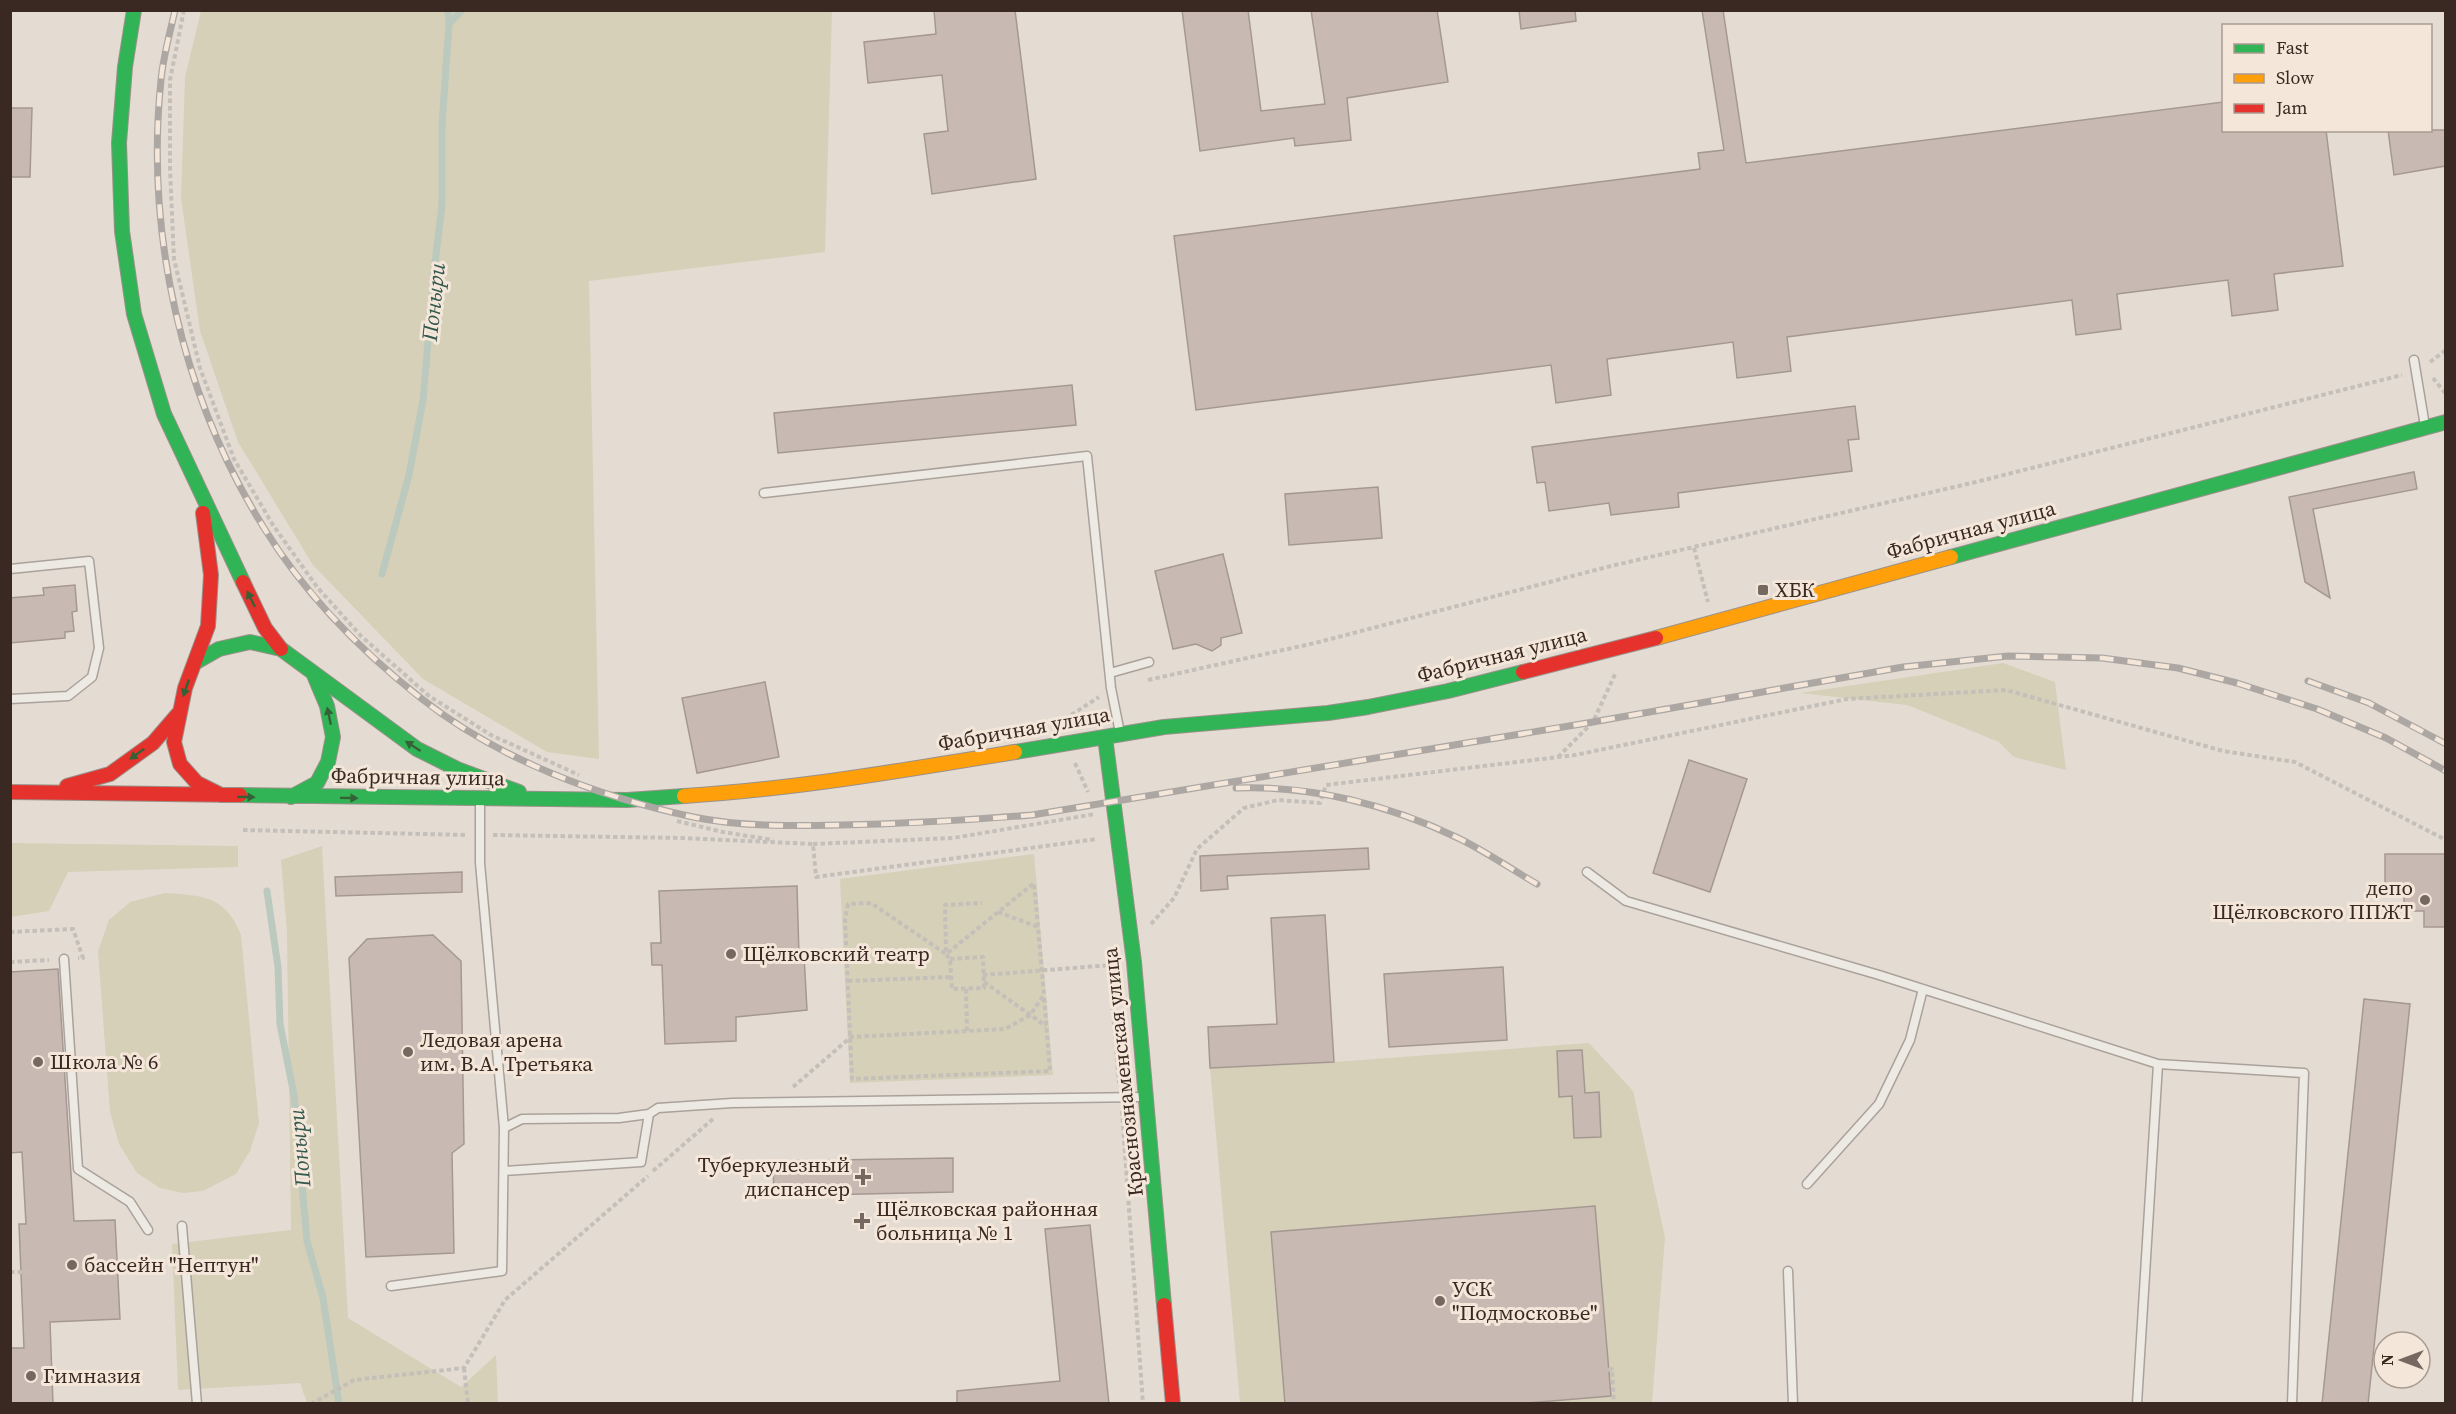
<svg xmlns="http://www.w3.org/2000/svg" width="2456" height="1414" viewBox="0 0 2456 1414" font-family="'Source Serif 4',serif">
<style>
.green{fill:#d5d0b7}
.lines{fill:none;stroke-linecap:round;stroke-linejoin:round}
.stream{stroke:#bcc9bf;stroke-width:7}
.building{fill:#c8bab3;stroke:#a59892;stroke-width:1.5}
.lane-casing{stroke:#aaa19b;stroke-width:11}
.fast-casing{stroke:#9a918a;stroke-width:16}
.slow-casing{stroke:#9a918a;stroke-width:16}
.jam-casing{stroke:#9a918a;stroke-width:16}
.path{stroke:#c5bfba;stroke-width:4;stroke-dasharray:4.5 3;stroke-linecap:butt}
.lane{stroke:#ede9e3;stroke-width:8}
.fast{stroke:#30b455;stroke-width:14}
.slow{stroke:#ff9f0a;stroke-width:14}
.jam{stroke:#e5322d;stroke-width:14}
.rail-casing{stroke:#ada7a3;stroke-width:7}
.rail{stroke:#f4e7da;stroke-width:4.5;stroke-dasharray:14;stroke-linecap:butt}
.oneway{fill:#356136}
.poi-dot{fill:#756860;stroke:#f4e7da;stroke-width:2}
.labels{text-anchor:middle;stroke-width:6;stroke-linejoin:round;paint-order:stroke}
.street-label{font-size:21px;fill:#392922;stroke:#f4e7da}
.poi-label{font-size:21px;fill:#392922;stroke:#f4e7da;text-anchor:start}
.water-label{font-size:22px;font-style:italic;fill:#33584e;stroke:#f4e7da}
</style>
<rect width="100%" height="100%" fill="#e4dcd3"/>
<!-- green -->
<path class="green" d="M201 11H832L825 252 589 281 599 759 547 752 423 679 313 565 238 442 200 331 181 198 185 77Z
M2003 663 2055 682 2066 770 2014 757 1999 742 1907 705 1800 693Z
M10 843 238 846V867L68 872 49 911 11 917Z
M322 846 348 1318 461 1387 496 1355 498 1403H307L300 1383 178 1390 172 1244 291 1230 287 932 281 860Z
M1034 854 1053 1075 850 1083 840 879Z
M165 893C204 896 225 895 241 935L259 1123 250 1151 236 1174 203 1191 183 1193 160 1188 137 1173 119 1144 110 1112 98 951 109 920 130 902Z
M1589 1043 1633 1091 1665 1237 1652 1403H1240L1210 1068 1334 1062Z"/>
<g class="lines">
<!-- stream -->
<path class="stream" d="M448 10 449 24
M382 574 409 475 423 400 434 271 442 205V125L449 24 462 10
M267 891 278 967 280 1024 294 1095 307 1241 323 1298 339 1404"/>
</g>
<!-- building -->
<path class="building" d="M934 10H1015L1036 179 932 194 924 134 948 131 942 75 868 83 864 42 936 34Z
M1182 10H1248L1261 111 1325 104 1311 10H1437L1448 82 1347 98 1351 140 1295 146 1294 138 1200 151Z
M1519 10H1575L1576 21 1521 29Z
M1702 10H1723L1746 163 2223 102V130H2326L2343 266 2274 274 2278 310 2232 316 2228 280 2117 294 2121 329 2076 335 2072 300 1787 337 1791 371 1737 378 1733 342 1607 359 1611 395 1556 403 1551 365 1196 410 1174 236 1700 169 1698 153 1724 150Z
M10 108H32L30 177H10Z
M2388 130H2445V166L2394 175Z
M1072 385 1076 425 778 453 774 413Z
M1855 406 1859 439 1848 440 1852 471 1678 493 1679 507 1611 515 1609 503 1549 511 1545 482 1537 483 1532 447Z
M2414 472 2417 489 2313 509 2330 598 2305 582 2289 497Z
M1378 487 1382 538 1289 545 1285 494Z
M1223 554 1242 633 1221 638V645L1212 651 1196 644 1173 649 1155 571Z
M75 585 77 611 72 612 74 631 65 632V638L10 643V598L44 595 43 588Z
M765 682 779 757 697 773 682 698Z
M1689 760 1747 779 1710 892 1653 873Z
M1368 848 1369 869 1227 876 1228 889 1201 891 1200 856Z
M2385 854H2445V927H2424V911H2404V889H2385Z
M462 872V892L336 896 335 877Z
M797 886 799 956 804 955 807 1010 736 1017V1041L665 1044 662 965H652L651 943H661L659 891Z
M1325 915 1334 1062 1210 1068 1208 1027 1277 1024 1271 918Z
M433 935 461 961 464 1144 452 1153 454 1253 366 1257 349 958 367 939Z
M1503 967 1507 1040 1389 1047 1384 974Z
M58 969 74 1221 115 1220 120 1319 50 1322 53 1404H10V1348H24L19 1224H26L22 1152 10 1153V972Z
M2364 999 2410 1004 2368 1404H2322Z
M1582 1050 1585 1093 1599 1092 1601 1137 1574 1138 1572 1096 1559 1097 1557 1051Z
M953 1158V1192L774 1196 773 1161Z
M1595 1206 1611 1396 1516 1404H1285L1271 1232Z
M1090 1225 1109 1404H957V1391L1060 1381 1045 1229Z"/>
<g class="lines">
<!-- lane casing -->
<g class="lane-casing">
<path id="lane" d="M2414 360 2425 426
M764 493 1087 456 1111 688 1120 733
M10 569 89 561 99 648 92 677 68 696 10 699
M1110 673 1149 662
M480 799V863L504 1128
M1587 872 1626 901 1879 975 2158 1064 2304 1073 2292 1404
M64 959 78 1169 130 1202 148 1230
M504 1171 641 1162 649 1114
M1807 1184 1879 1104 1910 1040 1923 989
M182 1226 197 1404
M1788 1271 1793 1404
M391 1286 502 1271 504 1128 522 1119 619 1118 649 1114 658 1108 732 1103 1144 1097
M2137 1404 2158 1064"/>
</g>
<!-- fast casing -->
<g class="fast-casing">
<path id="fast" d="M134 10 125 67 119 143 122 231 134 314 164 414 243 582
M1951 557 2446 422
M196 662 219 649 250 642 281 649 417 749 457 769 519 792
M1105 737 1134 962 1164 1305
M1015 752 1164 727 1328 713 1368 707 1448 691 1523 672
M240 795 627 800 684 796
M291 797 317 783 328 762 333 737 327 706 314 675"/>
</g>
<!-- slow casing -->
<g class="slow-casing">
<path id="slow" d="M1656 638 1951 557
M684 796C796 789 905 770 1015 752"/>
</g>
<!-- jam casing -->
<g class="jam-casing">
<path id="jam" d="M203 513 211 575 208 626 185 688 174 742 180 764 197 783 221 795
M243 582 265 628 281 649
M1523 672 1656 638
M67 786 110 774 153 743 178 714
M10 792 240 795
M1164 1305 1173 1404"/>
</g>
<!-- path -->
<path class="path" d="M184 10 170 80V169L174 259 200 368 234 459 273 525 317 587 361 636 429 696 491 735 579 775
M2430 362 2446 350
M2433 378 2446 394
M1694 548 1708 602
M1148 680 1315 643 1611 566 1976 482 2402 375
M1065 719 1099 697
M1558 757 1593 722 1616 672
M1075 763 1088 792
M677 821 723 832 773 840
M243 830 467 835
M493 835 682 838 813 844 816 877 1097 839
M813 844 953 838 1095 814
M1033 884 946 954 871 903 848 904 845 920 852 1079 1050 1071 1044 996
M998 912 1038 927
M1151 924 1174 898 1197 849 1244 808 1278 800 1320 803 1326 785 1575 755 1847 699 2006 690 2223 751 2295 762 2446 840
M10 932 73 929 83 958H78
M1108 953 1119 1083
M950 959 983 957 984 988 952 989 950 959 946 954 945 905 982 903
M10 962 49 960
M983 975 1111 965
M848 981 950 977
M984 982 1046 1026
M966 989 967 1032
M793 1087 851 1037 1005 1029 1030 1015 1044 995 1034 883
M1122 1111 1143 1404
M653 1171 713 1119
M10 1272H28
M464 1368 468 1404
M1608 1370 1612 1369 1614 1404
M311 1404 354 1380 464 1368 505 1300 648 1176"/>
<!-- lane -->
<use href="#lane" class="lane"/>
<!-- fast -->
<use href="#fast" class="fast"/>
<!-- slow -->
<use href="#slow" class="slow"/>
<!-- jam -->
<use href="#jam" class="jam"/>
<!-- rail casing -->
<g class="rail-casing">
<path id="rail" d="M175 10C170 33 163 57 161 80 145 234 182 397 264 528 304 593 362 652 422 699 498 759 599 797 693 817 742 827 791 826 841 825 905 824 969 820 1032 815L1593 722 1903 667 2008 656 2102 658 2178 668 2237 683 2317 709 2386 738 2446 771
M2308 681 2369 703 2446 744
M1236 788C1311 785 1390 805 1458 838 1485 851 1511 869 1537 884"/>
</g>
<!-- rail -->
<use href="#rail" class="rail"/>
</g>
<!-- one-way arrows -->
<defs><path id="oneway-solid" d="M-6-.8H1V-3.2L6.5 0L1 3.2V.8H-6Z" transform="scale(1.5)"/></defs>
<g class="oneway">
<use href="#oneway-solid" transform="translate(251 599) rotate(-116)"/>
<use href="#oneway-solid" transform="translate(186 688) rotate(109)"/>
<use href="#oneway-solid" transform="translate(329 716) rotate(-102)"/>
<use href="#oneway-solid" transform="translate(413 746) rotate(-147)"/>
<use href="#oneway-solid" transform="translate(137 754) rotate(144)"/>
<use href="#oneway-solid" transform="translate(246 797) rotate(1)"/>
<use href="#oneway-solid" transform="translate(349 798) rotate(1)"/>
</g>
<!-- markers -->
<g class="poi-dot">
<rect x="1757" y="584" width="12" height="12" rx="3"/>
<circle cx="2425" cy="900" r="6"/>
<circle cx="731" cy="954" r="6"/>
<circle cx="408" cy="1052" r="6"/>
<circle cx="38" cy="1062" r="6"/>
<path d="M860 1168h6v6h6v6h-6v6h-6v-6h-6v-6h6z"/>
<path d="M859 1212h6v6h6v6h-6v6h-6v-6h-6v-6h6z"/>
<circle cx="72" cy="1265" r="6"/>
<circle cx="1440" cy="1301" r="6"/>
<circle cx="31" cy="1376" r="6"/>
</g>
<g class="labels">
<!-- street labels -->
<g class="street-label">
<text transform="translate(1971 530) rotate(-15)" y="7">Фабричная улица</text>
<text transform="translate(1502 655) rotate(-14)" y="7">Фабричная улица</text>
<text transform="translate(1024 729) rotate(-10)" y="7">Фабричная улица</text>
<text transform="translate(418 777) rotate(1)" y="7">Фабричная улица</text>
<text transform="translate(1123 1072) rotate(-96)" y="7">Краснознаменская улица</text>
</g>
<!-- poi labels -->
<g class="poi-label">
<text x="1775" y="597">ХБК</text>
<text x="2413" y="895" text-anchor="end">депо<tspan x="2413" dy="24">Щёлковского ППЖТ</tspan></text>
<text x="743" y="961">Щёлковский театр</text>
<text x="420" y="1047">Ледовая арена<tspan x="420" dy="24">им. В.А. Третьяка</tspan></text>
<text x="50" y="1069">Школа № 6</text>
<text x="850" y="1172" text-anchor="end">Туберкулезный<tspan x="850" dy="24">диспансер</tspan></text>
<text x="876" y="1216">Щёлковская районная<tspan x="876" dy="24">больница № 1</tspan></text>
<text x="84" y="1272">бассейн "Нептун"</text>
<text x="1452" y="1296">УСК<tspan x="1452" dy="24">"Подмосковье"</tspan></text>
<text x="43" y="1383">Гимназия</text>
</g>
<!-- water labels -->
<g class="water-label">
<text transform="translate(433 302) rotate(-84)" y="8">Поныри</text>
<text transform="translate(299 1148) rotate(-95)" y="8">Поныри</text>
</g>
</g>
<!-- border -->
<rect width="2456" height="1414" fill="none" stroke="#392922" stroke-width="24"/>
<!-- legend -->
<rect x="2222" y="24" width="210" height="108" fill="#f4e7da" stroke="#a99b90" stroke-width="1.5"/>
<rect x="2234" y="44" width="30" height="9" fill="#30b455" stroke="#a99b90" stroke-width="1.5"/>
<text x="2276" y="54" font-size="18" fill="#392922">Fast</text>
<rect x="2234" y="74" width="30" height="9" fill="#ff9f0a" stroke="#a99b90" stroke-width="1.5"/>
<text x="2276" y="84" font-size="18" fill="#392922">Slow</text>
<rect x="2234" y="104" width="30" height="9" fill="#e5322d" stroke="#a99b90" stroke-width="1.5"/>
<text x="2276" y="114" font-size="18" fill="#392922">Jam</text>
<!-- north arrow -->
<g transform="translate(2402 1360) rotate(270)"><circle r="28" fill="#f4e7da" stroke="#a99b90" stroke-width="1.5"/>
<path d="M0-4.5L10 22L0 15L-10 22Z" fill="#756860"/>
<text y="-9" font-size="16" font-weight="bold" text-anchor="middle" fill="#392922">N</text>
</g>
</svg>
